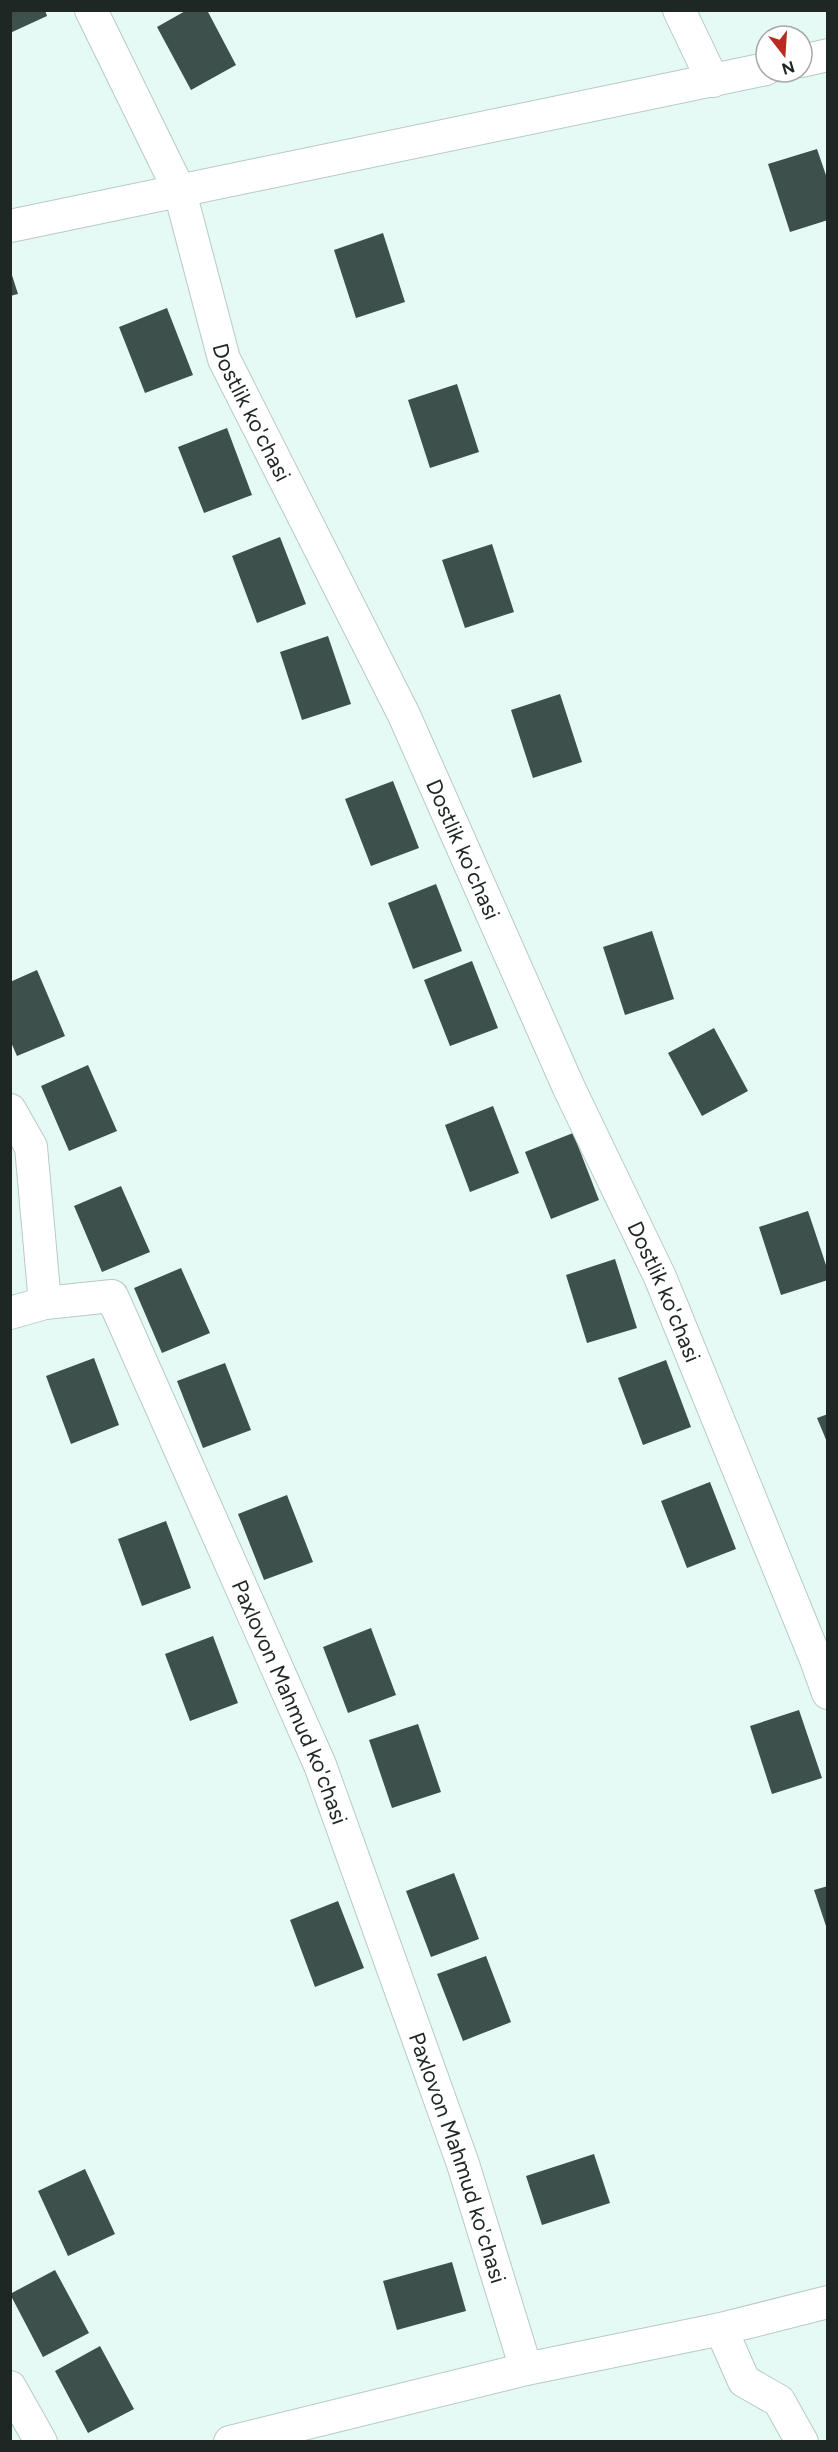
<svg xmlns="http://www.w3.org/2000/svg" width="838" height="2452" viewBox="0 0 838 2452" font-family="Figtree,sans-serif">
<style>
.building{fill:#3e504c}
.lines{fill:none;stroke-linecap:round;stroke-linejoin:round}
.minor-casing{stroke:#b7cac5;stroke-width:34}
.minor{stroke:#fff;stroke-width:32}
.labels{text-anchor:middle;stroke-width:6;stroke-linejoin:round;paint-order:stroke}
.street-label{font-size:22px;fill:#1f2725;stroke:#fff}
</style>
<rect width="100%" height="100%" fill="#e6faf5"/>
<!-- building -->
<path class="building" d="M10 10H45L47 16 10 33Z
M187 10H207L236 65 191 90 157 27Z
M817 149 828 181V220L790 232 768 164Z
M383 233 405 302 356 318 334 250Z
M10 269 18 294 10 296Z
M167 308 193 375 145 393 119 327Z
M457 384 479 452 430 468 408 400Z
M227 428 252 495 204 513 178 447Z
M280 537 306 604 257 623 232 556Z
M492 544 514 612 465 628 442 560Z
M328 636 351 704 302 720 280 652Z
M560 694 582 762 533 778 511 710Z
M393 781 419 848 371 866 345 799Z
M436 884 462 951 413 969 388 903Z
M652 931 674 999 625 1015 603 947Z
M472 961 498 1028 450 1046 424 980Z
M37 970 65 1036 17 1056 10 1040V982Z
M714 1028 748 1091 702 1116 668 1053Z
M88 1065 117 1131 69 1151 41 1086Z
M493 1106 519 1173 470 1192 445 1125Z
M573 1133 599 1200 551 1219 525 1152Z
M121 1186 150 1252 102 1272 74 1206Z
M808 1211 828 1271V1280L781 1295 759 1227Z
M615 1259 637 1328 587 1343 566 1275Z
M181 1268 210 1333 162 1353 134 1288Z
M94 1358 119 1425 71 1444 46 1376Z
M666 1360 691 1427 643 1445 618 1378Z
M225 1363 251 1430 203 1448 177 1381Z
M828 1414V1442H827L817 1418Z
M710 1482 736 1549 687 1568 661 1501Z
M287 1495 313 1562 264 1580 238 1514Z
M166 1521 191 1588 142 1606 118 1539Z
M371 1628 396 1695 348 1713 323 1647Z
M213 1636 238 1703 190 1721 165 1654Z
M799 1710 822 1778 772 1794 750 1726Z
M418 1724 441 1792 392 1808 369 1740Z
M454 1873 479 1939 431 1957 406 1891Z
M828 1886V1928L827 1929 814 1890Z
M338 1901 364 1968 315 1987 290 1920Z
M486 1956 511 2022 463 2041 437 1974Z
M594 2154 610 2203 542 2225 526 2176Z
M85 2169 115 2234 68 2256 38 2191Z
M452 2262 466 2311 397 2330 383 2281Z
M55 2270 89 2333 43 2357 10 2294Z
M100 2346 134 2409 88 2433 55 2371Z"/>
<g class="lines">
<!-- minor casing -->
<g class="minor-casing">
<g id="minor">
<path id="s1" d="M91 10 180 192 224 359 404 715 569 1088 660 1277 815 1657 828 1693"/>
<path d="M679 10 713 81"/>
<path d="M802 61 828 55"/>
<path d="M10 226 766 69"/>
<path id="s2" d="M10 1110 31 1147 45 1303 112 1296 320 1765 463 2164 526 2369"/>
<path d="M10 1313 45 1303"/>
<path d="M721 2329 744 2381 779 2401 802 2442"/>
<path d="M10 2387 41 2442"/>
<path d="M230 2442 526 2369 721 2329 828 2302"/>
</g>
</g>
<!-- minor -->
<use href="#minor" class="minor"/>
</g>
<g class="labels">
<!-- street labels -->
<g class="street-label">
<text dy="8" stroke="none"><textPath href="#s1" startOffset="435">Dostlik ko'chasi</textPath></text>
<text dy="8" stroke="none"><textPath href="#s1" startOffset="921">Dostlik ko'chasi</textPath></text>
<text dy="8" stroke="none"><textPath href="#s1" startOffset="1407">Dostlik ko'chasi</textPath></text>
<text dy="8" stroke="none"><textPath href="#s2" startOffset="710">Paxlovon Mahmud ko'chasi</textPath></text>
<text dy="8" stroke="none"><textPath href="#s2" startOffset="1196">Paxlovon Mahmud ko'chasi</textPath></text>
</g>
</g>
<!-- border -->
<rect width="838" height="2452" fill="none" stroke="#1f2725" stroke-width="24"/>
<!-- north arrow -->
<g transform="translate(784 54) rotate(163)"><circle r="28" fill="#ffffff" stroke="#a5a9a8" stroke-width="1.5"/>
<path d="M0-4.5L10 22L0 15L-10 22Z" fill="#b92b20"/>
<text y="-9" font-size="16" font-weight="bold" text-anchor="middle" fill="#1f2725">N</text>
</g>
</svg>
